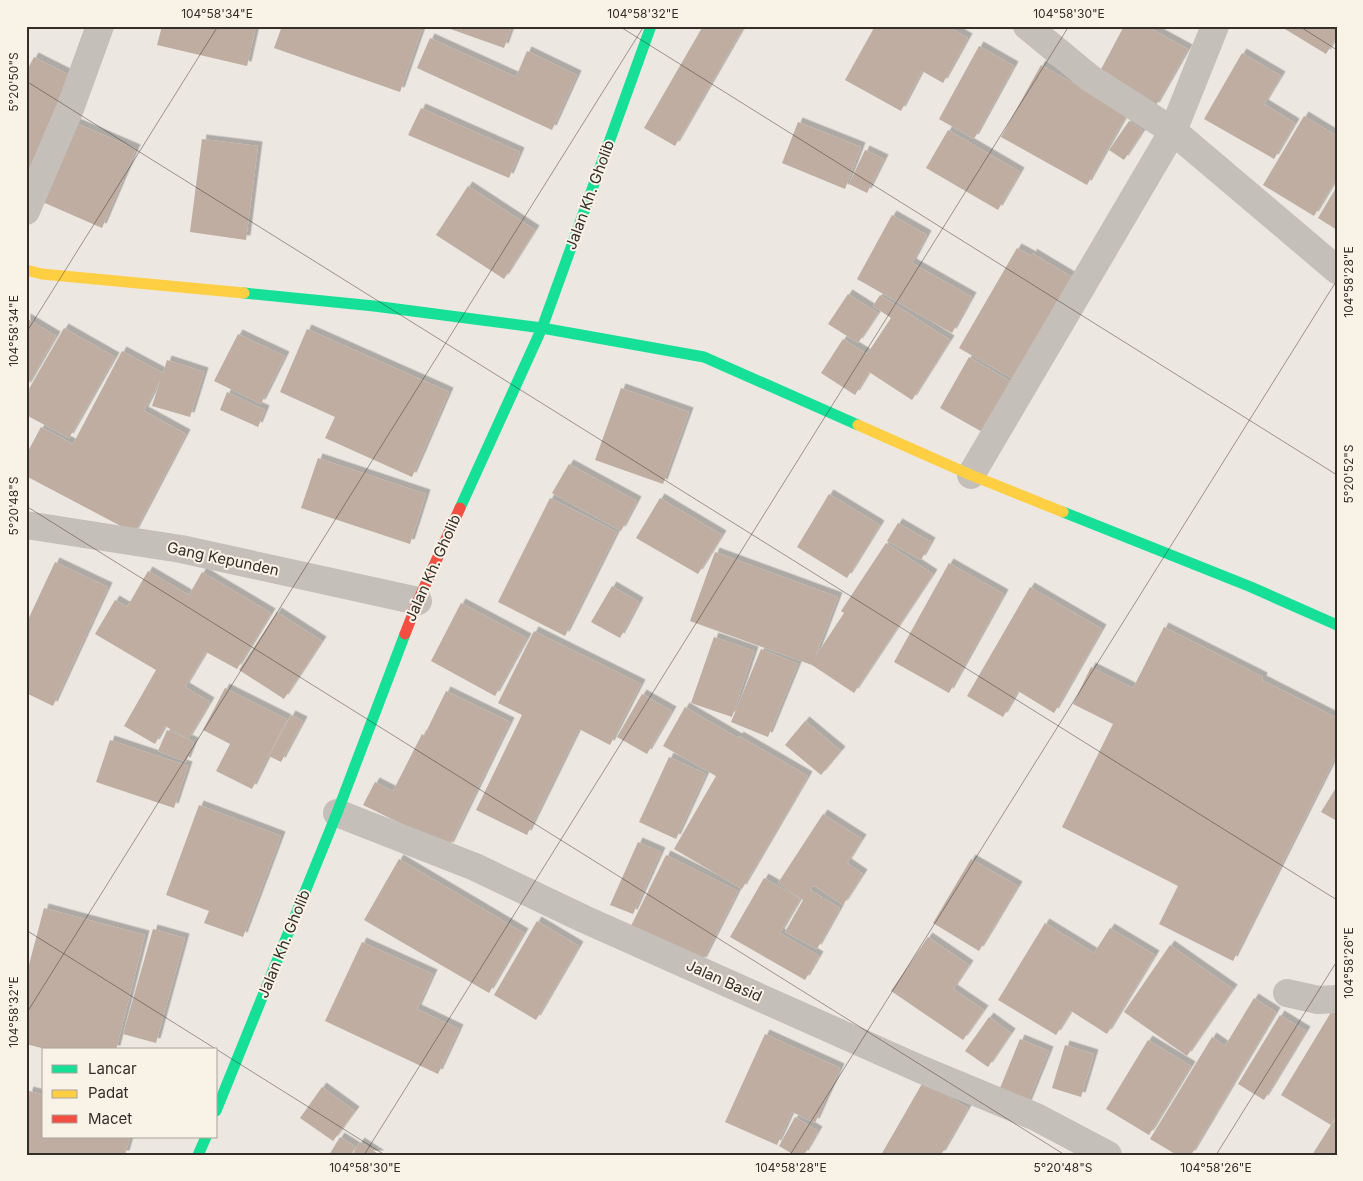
<svg xmlns="http://www.w3.org/2000/svg" width="1363" height="1181" viewBox="0 0 1363 1181" font-family="Inter,sans-serif">
<style>
.building{fill:#bfada2;filter:url(#shadow)}
.lines{fill:none;stroke-linecap:round;stroke-linejoin:round}
.street{stroke:#c5bfb9;stroke-width:28}
.fast{stroke:#16e098;stroke-width:11}
.slow{stroke:#ffcf43;stroke-width:11}
.jam{stroke:#f24e42;stroke-width:11}
.ticks{fill:none;stroke:#352d28;stroke-width:1;stroke-opacity:0.45}
.labels{text-anchor:middle;stroke-width:4;stroke-linejoin:round;paint-order:stroke}
.street-label{font-size:15px;fill:#352d28;stroke:#f8f2e7}
.neatline{fill:none;stroke:#352d28;stroke-width:2}
.ticks-label{font-size:12px;text-anchor:middle;fill:#352d28}
</style>
<defs>
<filter id="shadow"><feDropShadow dx="4.5" dy="-4.5" stdDeviation="0" flood-color="#0004"/></filter>
</defs>
<rect width="100%" height="100%" fill="#ece7e0"/>
<!-- building -->
<path class="building" d="M162 26H256L247 66 157 45Z
M282 26H423L400 92 274 48Z
M442 26H512L504 48Z
M703 26H744L675 146 644 128Z
M875 26H947L968 38 943 83 922 71 901 111 845 80Z
M1124 26H1146L1188 49 1155 107 1098 75Z
M1280 26H1337V36L1326 54Z
M430 38 516 77 527 51 577 75 552 130 417 68Z
M979 46 1014 66 974 139 939 119Z
M1242 53 1281 76 1264 104 1295 123 1274 159 1204 119Z
M34 57 80 80 26 187V72Z
M1041 65 1127 114 1087 185 1001 137Z
M421 108 520 152 509 178 408 135Z
M1304 116 1337 136V178L1314 216 1263 185Z
M71 121 136 149 102 228 38 200Z
M1129 121 1143 131 1124 160 1109 150Z
M798 122 861 147 845 189 782 163Z
M948 130 1020 172 998 210 926 168Z
M202 139 258 146 246 240 190 232Z
M865 150 884 159 867 193 849 184Z
M468 186 535 230 504 279 436 235Z
M1337 186V230L1318 218Z
M892 215 927 235 912 263 972 297 952 333 857 279Z
M1017 248 1032 256V253L1072 277 1013 379 959 348Z
M848 294 878 313 858 343 828 324Z
M880 295 950 340 912 400 869 372 855 395 821 373 843 339 867 354 891 318 873 306Z
M26 318 56 336 26 388Z
M64 328 115 357 69 438 26 415V394Z
M307 329 449 392 412 477 325 438 335 417 280 392Z
M238 334 285 356 261 404 214 381Z
M122 351 163 373 167 360 204 372 190 417 152 406 161 378 144 411 186 434 134 533 26 476V455L41 427 73 444Z
M969 357 1013 383 984 433 940 408Z
M621 388 689 412 663 484 595 460Z
M227 392 265 410 258 427 220 410Z
M318 458 426 494 410 544 301 508Z
M569 464 637 501 621 531 552 493Z
M829 494 880 525 847 578 797 547Z
M550 498 617 532 565 636 498 602Z
M660 498 722 535 698 574 636 538Z
M898 523 931 542 921 560 887 541Z
M886 543 933 574 854 693 812 665 690 621 715 552 838 597 815 657 844 613 841 611Z
M55 562 108 587 53 706 26 693V624Z
M949 563 1004 594 949 693 894 662Z
M148 571 189 595 202 572 271 613 237 669 206 652 185 687 210 702 188 739 165 726 155 744 124 726 156 670 95 634 115 600 127 607Z
M612 586 639 602 620 638 591 622Z
M1030 587 1102 629 1054 713 1018 691 1003 717 967 696Z
M461 603 527 638 495 696 431 661Z
M277 612 322 641 284 699 239 670Z
M1164 627 1263 677 1262 680 1337 718V754L1233 961 1159 924 1178 886 1062 827 1113 724 1073 704 1091 667 1133 688Z
M534 631 641 684 610 745 579 729 527 835 476 810 522 715 498 703Z
M714 637 754 651 732 717 691 703Z
M761 649 798 664 768 737 731 722Z
M225 688 287 719 252 789 216 771 230 744 203 730Z
M446 691 510 722 449 847 363 805 375 782 393 791 422 734 424 736Z
M642 694 672 711 647 754 617 737Z
M685 707 738 738 739 736 808 776 742 889 674 849 716 776 663 746Z
M291 715 303 721 281 762 269 756Z
M805 721 841 751 821 775 785 745Z
M167 730 194 742 186 762 158 751Z
M110 740 188 766 174 808 96 782Z
M669 757 706 774 676 839 639 822Z
M1337 786V821L1321 812Z
M199 805 281 836 243 937 204 923 209 911 166 895Z
M823 814 862 839 847 863 863 874 843 905 813 885 810 890 840 908 817 949 785 932 803 900 778 883Z
M638 842 661 852 633 914 610 905Z
M666 855 738 891 702 962 631 926Z
M399 859 524 933 489 993 364 920Z
M971 859 1018 886 979 951 933 923Z
M764 878 800 899 780 933 819 956 805 980 730 937Z
M44 908 145 935 116 1050H49L26 1044V976Z
M537 921 579 946 536 1020 494 995Z
M1045 923 1094 953 1110 928 1155 955 1107 1034 1071 1011 1056 1035 998 1000Z
M153 929 185 938 156 1043 123 1034Z
M928 937 969 965 953 989 984 1010 963 1040 891 991Z
M362 942 433 974 417 1009 459 1029 438 1074 325 1021Z
M1170 945 1233 989 1187 1056 1124 1012Z
M1254 998 1276 1012 1191 1155H1177L1150 1139 1212 1037 1225 1046Z
M1333 1009 1337 1011V1115L1331 1125 1281 1095Z
M1280 1015 1306 1031 1264 1100 1238 1084Z
M989 1017 1011 1033 988 1067 965 1051Z
M765 1034 840 1068 815 1123 792 1112 777 1145 725 1122Z
M1020 1039 1049 1051 1027 1105 998 1093Z
M1148 1040 1191 1066 1149 1135 1106 1109Z
M1065 1045 1094 1054 1081 1097 1052 1088Z
M923 1082 968 1108 941 1155H881Z
M322 1087 355 1111 333 1141 300 1118Z
M29 1091 44 1095V1137H129L130 1138 125 1155H26V1101Z
M795 1117 818 1131 804 1155H794L779 1146Z
M1337 1117V1155H1312L1331 1125Z
M340 1137 356 1147 351 1155H329Z
M360 1142 380 1155H352Z"/>
<g class="lines">
<!-- street -->
<path class="street" d="M1027 26 1090 78 1173 131 1337 270
M26 211 71 106 100 26
M971 475 1173 131 1215 26
M26 525 181 549 418 601
M337 813 475 867 584 919 920 1069 1036 1117 1108 1155
M1287 993 1318 1000 1337 999"/>
<!-- fast -->
<path class="fast" d="M244 293 374 306 542 328 704 357 858 425
M460 508 542 328 651 26
M1063 512 1251 587 1337 625
M216 1111 337 813 405 634
M198 1155 206 1137"/>
<!-- slow -->
<path class="slow" d="M26 270 42 274 244 293
M858 425 971 475 1063 512"/>
<!-- jam -->
<path class="jam" d="M405 634 418 601 460 508"/>
</g>
<!-- ticks -->
<path class="ticks" d="M619 26 1337 475M1299 26 1337 50M26 81 1337 900M26 333 218 26M26 506 1065 1155M26 930 385 1155M26 1014 644 26M364 1155 1069 26M790 1155 1337 280M1216 1155 1337 961"/>
<g class="labels">
<!-- street labels -->
<g class="street-label">
<text transform="translate(590 195) rotate(-70)" y="5">Jalan Kh. Gholib</text>
<text transform="translate(223 559) rotate(12)" y="5">Gang Kepunden</text>
<text transform="translate(433 568) rotate(-66)" y="5">Jalan Kh. Gholib</text>
<text transform="translate(284 944) rotate(-68)" y="5">Jalan Kh. Gholib</text>
<text transform="translate(724 981) rotate(24)" y="5">Jalan Basid</text>
</g>
</g>
<!-- border -->
<rect width="1363" height="1181" fill="none" stroke="#f8f2e7" stroke-width="55"/>
<!-- legend -->
<rect x="42" y="1048" width="175" height="90" fill="#f8f2e7" stroke="#aaa39b"/>
<rect x="52" y="1065" width="25" height="8" fill="#16e098" stroke="#aaa39b"/>
<text x="88" y="1074" font-size="15" fill="#352d28">Lancar</text>
<rect x="52" y="1090" width="25" height="8" fill="#ffcf43" stroke="#aaa39b"/>
<text x="88" y="1098" font-size="15" fill="#352d28">Padat</text>
<rect x="52" y="1115" width="25" height="8" fill="#f24e42" stroke="#aaa39b"/>
<text x="88" y="1124" font-size="15" fill="#352d28">Macet</text>
<rect x="28" y="28" width="1308" height="1126" class="neatline"/>
<g class="ticks-label">
<text x="217" y="18">104°58'34"E</text>
<text x="643" y="18">104°58'32"E</text>
<text x="1069" y="18">104°58'30"E</text>
<text transform="translate(14 82) rotate(-90)" y="4">5°20'50"S</text>
<text transform="translate(1349 282) rotate(-90)" y="4">104°58'28"E</text>
<text transform="translate(14 331) rotate(-90)" y="4">104°58'34"E</text>
<text transform="translate(1349 474) rotate(-90)" y="4">5°20'52"S</text>
<text transform="translate(14 506) rotate(-90)" y="4">5°20'48"S</text>
<text transform="translate(1349 963) rotate(-90)" y="4">104°58'26"E</text>
<text transform="translate(14 1012) rotate(-90)" y="4">104°58'32"E</text>
<text x="365" y="1172">104°58'30"E</text>
<text x="791" y="1172">104°58'28"E</text>
<text x="1063" y="1172">5°20'48"S</text>
<text x="1216" y="1172">104°58'26"E</text>
</g>
</svg>
